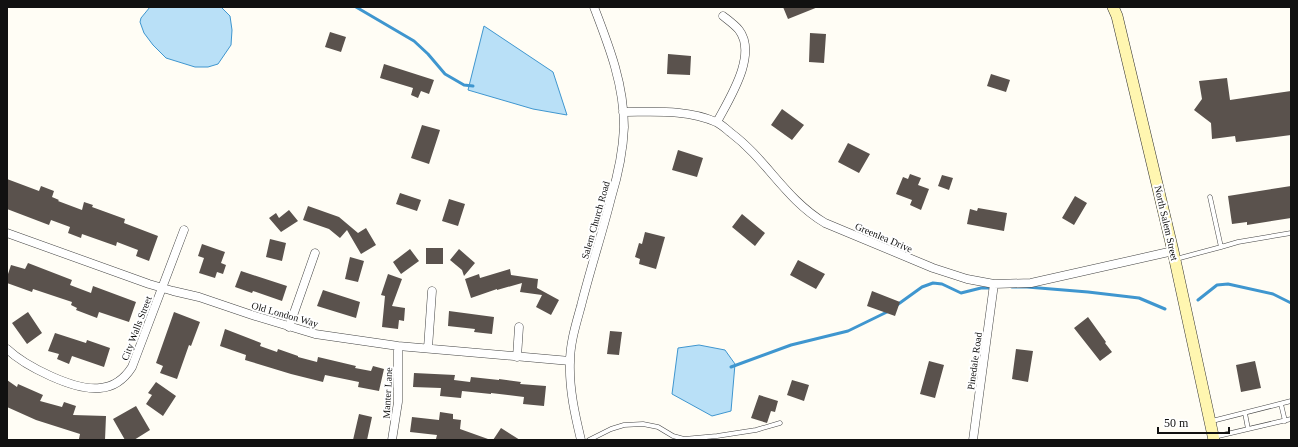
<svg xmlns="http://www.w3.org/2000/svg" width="1298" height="447" viewBox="0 0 1298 447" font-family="'Times New Roman',serif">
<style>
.water{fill:#b9e0f7;stroke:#3f96cf}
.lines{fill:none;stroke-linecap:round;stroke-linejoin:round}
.stream{stroke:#3f96cf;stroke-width:3}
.building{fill:#5a524d}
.service-casing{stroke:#444;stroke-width:5}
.minor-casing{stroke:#444;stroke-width:9}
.secondary-casing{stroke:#333;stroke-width:12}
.service{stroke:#fff;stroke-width:4}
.minor{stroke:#fff;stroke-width:8}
.secondary{stroke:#fff6b0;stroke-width:11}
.labels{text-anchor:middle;stroke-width:4;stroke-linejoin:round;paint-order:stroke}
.street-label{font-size:10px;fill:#111;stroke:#fff}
</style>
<rect width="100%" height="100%" fill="#fffdf5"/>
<!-- water -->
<path class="water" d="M150 7H221L230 16 232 30 231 45 218 64 208 67H195L166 58 153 45 144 33 140 22 141 18Z
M484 26 553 72 567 115 533 109 468 90Z
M699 345 725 350 735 364 731 411 712 416 672 394 678 348Z"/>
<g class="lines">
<!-- stream -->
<path class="stream" d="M356 7 414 41 428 54 445 74 464 85 473 86
M1012 287H1027L1088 292 1139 298 1165 309
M1198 300 1217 285 1228 284 1273 294 1291 303
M897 305 922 287 933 283 942 284 961 293 981 288H992
M731 367 791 345 848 331 889 311"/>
</g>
<!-- building -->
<path class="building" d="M783 7H818L788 19Z
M330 32 346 37 341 52 325 47Z
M810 33 826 34 824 63 809 62Z
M668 54 691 56 690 75 667 74Z
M384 64 434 80 429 94 421 91 418 98 411 95 413 88 380 78Z
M991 74 1010 80 1006 92 987 86Z
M1227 78 1230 100 1291 91V135L1236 142 1235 136 1212 139 1211 123 1194 110 1202 99 1199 81Z
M782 109 804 125 792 140 771 125Z
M422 125 440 130 429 164 411 158Z
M848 143 870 154 859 173 838 162Z
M678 150 703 158 697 177 672 170Z
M910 174 921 178 918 185 929 189 921 210 910 205 912 200 896 194 903 177 908 179Z
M942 175 953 178 949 190 938 186Z
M7 179 39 191 41 186 54 191 52 197 59 200 58 201 82 210 84 202 93 205 92 207 125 219 124 223 158 236 149 261 136 256 138 250 117 242 116 246 82 234 81 238 68 233 70 227 51 220 49 225 7 209Z
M1291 186V218L1247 225V222L1232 224 1228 196Z
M400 193 421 200 417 211 396 204Z
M1075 196 1087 203 1074 225 1062 218Z
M449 199 465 204 458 226 442 221Z
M308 206 339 217 358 233 366 228 376 245 361 254 347 230 340 238 329 229 303 220Z
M978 208 1007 213 1004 231 967 224 970 209 977 211Z
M289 210 298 221 281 232 269 218 276 213 279 218Z
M742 214 765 233 755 246 732 227Z
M645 232 665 237 656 269 639 264 640 259 635 257 639 243 642 244Z
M270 239 286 243 282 261 266 257Z
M202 244 225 252 221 263 226 265 223 274 217 272 215 278 199 273 204 258 198 256Z
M426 248H443V264H426Z
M410 249 419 261 401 274 393 262Z
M459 249 475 263 464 276 462 270 450 260Z
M350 257 364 261 358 282 345 279Z
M798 260 825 274 816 289 790 275Z
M28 263 72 280 70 285 91 293 93 286 136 302 129 322 99 312 97 318 76 310 77 308 71 305 72 302 33 289 32 292 7 283V277L11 265 25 269Z
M510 269 511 275 538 279 537 288 559 300 551 315 536 307 542 295 520 292 522 283 497 290V289L471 298 465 279 479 274 480 278Z
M241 271 287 286 282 301 253 291 252 293 235 287Z
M388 274 402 279 392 306 405 308 404 321 399 320 398 329 382 327 385 296 381 295Z
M323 290 360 302 356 318 317 306Z
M872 291 900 302 895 316 867 306Z
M449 311 494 317 492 334 474 332 475 329 448 326Z
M28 312 42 333 27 344 12 323Z
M174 312 200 322 191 346 189 345 177 379 160 373 163 366 156 363Z
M1088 317 1106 342 1105 343 1112 352 1100 361 1074 328Z
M225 329 261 343 260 346 277 352 278 349 298 356V357L317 362 318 357 356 366 355 368 371 371 373 366 384 369 379 391 358 387 359 382 325 375 323 382 291 374 245 360 246 355 220 346Z
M610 331 622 332 619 355 607 354Z
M55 333 86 343 87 340 110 348 104 367 72 356 69 364 57 359 59 354 48 351Z
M1016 349 1033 351 1028 382 1012 379Z
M929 361 944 365 935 398 920 394Z
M1255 361 1261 388 1241 392 1236 365Z
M414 373 455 375 454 380 470 382 471 377 499 380V379L521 382 520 384 546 386 544 406 523 404 524 397 491 393V394L462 391 461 398 440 396 441 388 413 387Z
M7 380 17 387 18 384 43 395 40 401 62 407 64 402 76 406 73 415 106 416 105 440 79 439 80 434 36 420 7 407Z
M792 380 809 385 804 401 787 395Z
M156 382 176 396 163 416 146 404 152 395 148 393Z
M759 395 778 401 775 412 771 411 767 423 751 418Z
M136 406 150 430 134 440H125L113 419Z
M440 412 453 414V419L461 420 460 429 488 439V440H444L436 439 437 435 410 432 412 417 439 420Z
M359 414 372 417 367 440H353Z
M501 428 520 440H493Z"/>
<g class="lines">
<!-- service casing -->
<g class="service-casing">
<path id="service" d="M1221 247 1238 242 1291 233
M1176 259 1221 247 1210 197
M1281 404 1285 421
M1245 413 1248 429
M1212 421 1291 401
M1214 437 1291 419
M589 440 611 429 624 425 643 424 658 427 673 436 684 439 717 436 756 430 780 423"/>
</g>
<!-- minor casing -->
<g class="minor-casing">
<path id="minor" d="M623 112C654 112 687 109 716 122 721 124 726 129 731 133 767 160 785 199 825 223L933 268 967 279 994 284 1031 283 1173 251
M717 122C729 99 758 55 739 30 735 25 728 20 723 16
M7 233 149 284 173 291 199 297 252 315 315 334 398 346 570 361
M289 327 315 253
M428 348 432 291
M7 349C25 366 74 391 100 388 114 387 125 378 132 367L184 230
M517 357 519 327
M392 440 398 402V346
M581 440C575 415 569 389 570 362 570 343 576 324 581 306 590 270 602 234 611 198 618 175 623 151 624 127 624 84 609 46 594 7
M973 440 994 284"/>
</g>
<!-- secondary casing -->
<g class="secondary-casing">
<path id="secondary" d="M1113 7 1117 16 1173 251 1214 440"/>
</g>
<!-- service -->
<use href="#service" class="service"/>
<!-- minor -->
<use href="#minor" class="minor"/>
<!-- secondary -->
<use href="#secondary" class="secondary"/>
</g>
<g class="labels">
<!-- street labels -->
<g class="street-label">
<text transform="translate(595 220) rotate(-74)" y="4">Salem Church Road</text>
<text transform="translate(1167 223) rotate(77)" y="4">North Salem Street</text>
<text transform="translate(884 237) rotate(23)" y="4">Greenlea Drive</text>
<text transform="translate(285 314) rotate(16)" y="4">Old London Way</text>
<text transform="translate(136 328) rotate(-69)" y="4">City Walls Street</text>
<text transform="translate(974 361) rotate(-82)" y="4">Pinedale Road</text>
<text transform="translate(387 393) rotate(-87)" y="4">Manter Lane</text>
</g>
</g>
<!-- border -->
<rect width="1298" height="447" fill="none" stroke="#111111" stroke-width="16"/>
<!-- scale -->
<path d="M1158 427v6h71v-6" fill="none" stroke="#111111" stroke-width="2"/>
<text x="1164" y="427" font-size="12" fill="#111111" stroke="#ffffff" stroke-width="3" paint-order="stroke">50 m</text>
</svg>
